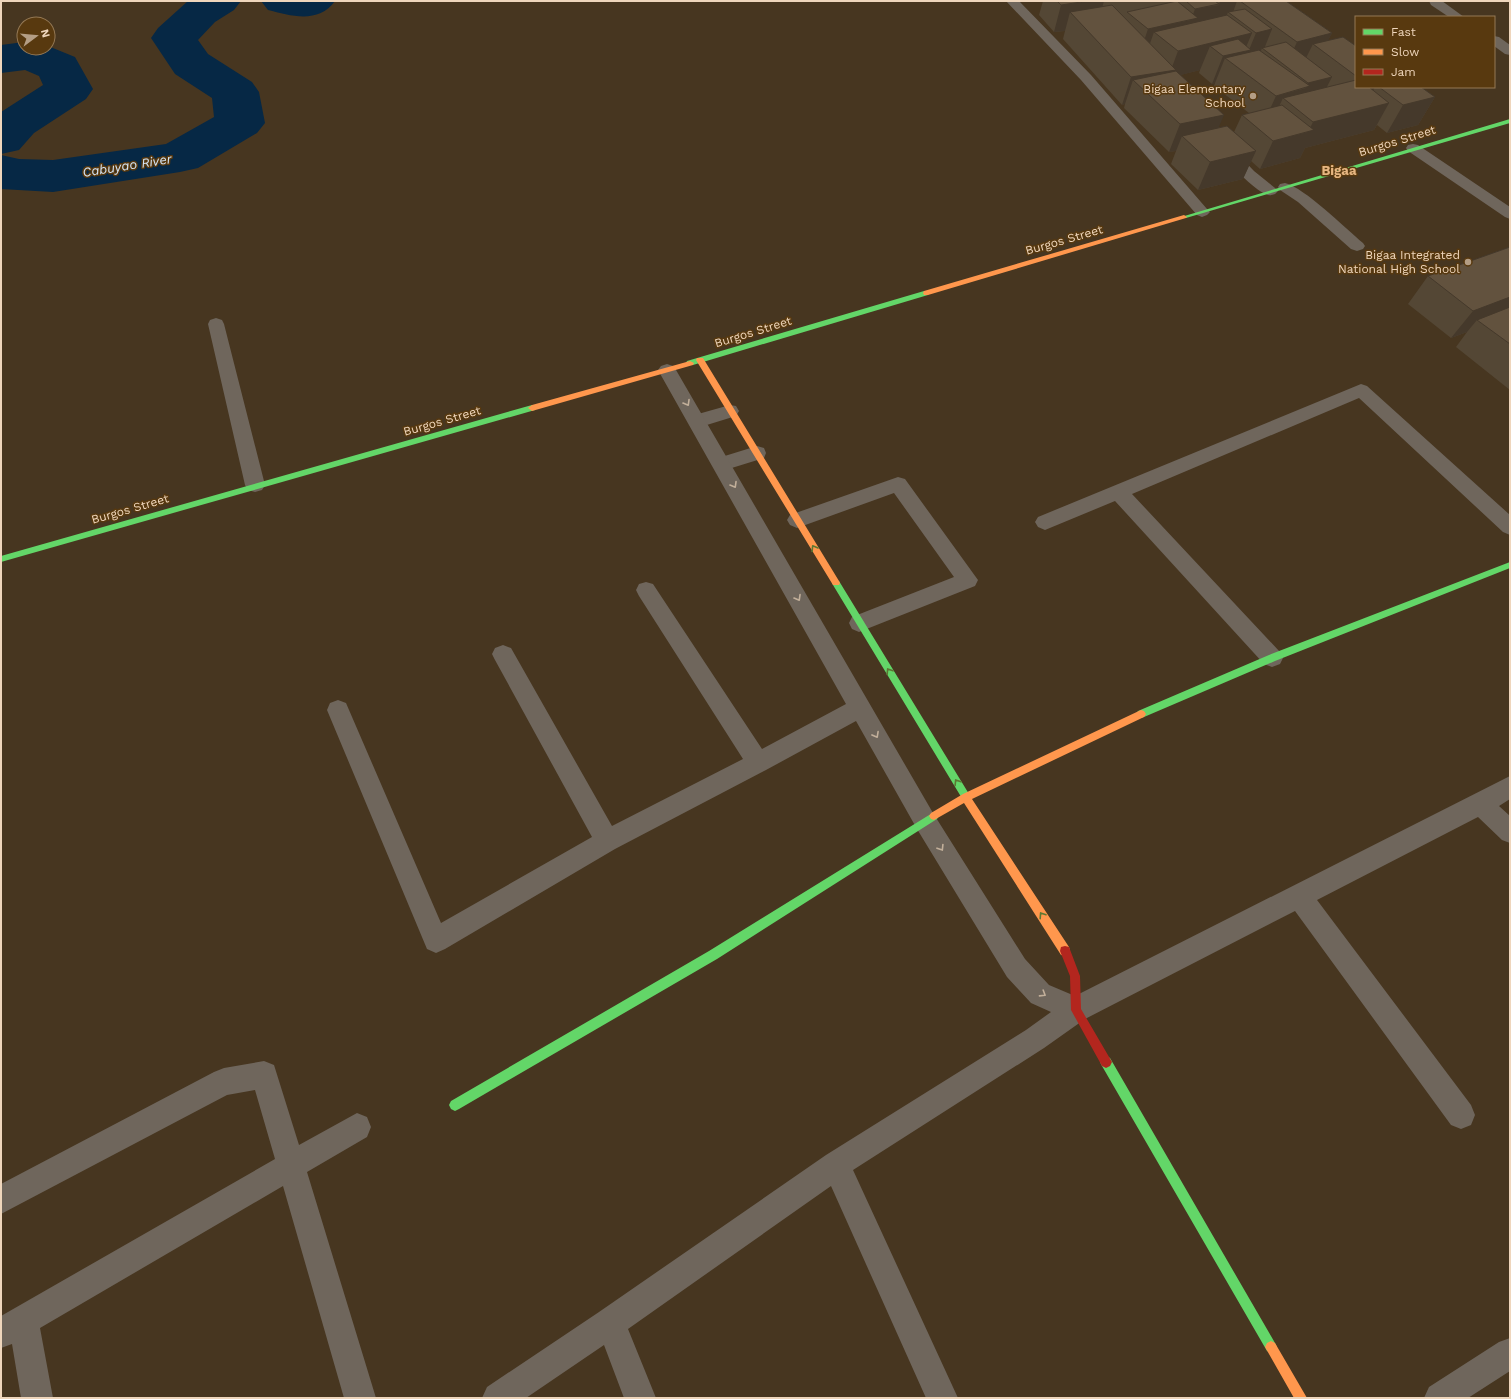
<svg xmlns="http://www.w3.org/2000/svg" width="1511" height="1399" viewBox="0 0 1511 1399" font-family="'Work Sans',sans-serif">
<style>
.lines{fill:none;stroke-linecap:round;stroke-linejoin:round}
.river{fill:#062845;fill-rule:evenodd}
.lane{fill:#6f665c;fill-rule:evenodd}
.street{fill:#6f665c;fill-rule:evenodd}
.fast{fill:#63d668;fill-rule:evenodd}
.slow{fill:#ff974d;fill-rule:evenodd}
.jam{fill:#b3261e;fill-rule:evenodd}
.wall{fill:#544735;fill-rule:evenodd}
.shaded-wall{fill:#45392b}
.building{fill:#62523e;stroke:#45392b}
.oneway{stroke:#c2af9a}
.oneway2{stroke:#5c7833}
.poi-dot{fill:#b49e85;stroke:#58390f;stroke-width:1.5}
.labels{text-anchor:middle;stroke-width:3;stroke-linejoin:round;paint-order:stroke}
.far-poi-label{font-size:12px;fill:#efd6bc;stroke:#58390f;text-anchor:end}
.far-street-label{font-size:12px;fill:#efd6bc;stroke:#58390f}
.far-water-label{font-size:13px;font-style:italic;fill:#d5e7f9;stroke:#58390f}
.far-quarter-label{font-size:13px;font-weight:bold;fill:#e6b681;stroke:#58390f}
</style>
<rect width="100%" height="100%" fill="#473620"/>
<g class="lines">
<!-- river -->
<path class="river" d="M188 1H241L234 10 215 22 198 40 208 54 252 82 259 92 265 123 257 133 198 168 180 172 53 192 1 189V155L19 159 53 160 166 144 214 117 212 98 175 74 151 38 158 28Z
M261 1H335C319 24 291 16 268 10Z
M24 42V48H48V46L75 57 93 89 86 99 34 133 19 150 1 154V112L43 85 39 76 25 70 1 73V45Z"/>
<!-- lane -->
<path class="lane" d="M1429 1H1442L1464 17H1449L1431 5Z
M1494 36 1499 37 1510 45V55L1505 54 1494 46Z
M1413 144 1418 145 1510 207V219L1505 217 1408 151 1406 148 1408 145Z
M1226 146 1231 147 1254 171 1275 188 1278 191 1275 194C1272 195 1269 196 1266 194 1254 190 1226 161 1219 150L1221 147Z
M1285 183C1305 188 1345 228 1363 243L1365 246 1363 249 1357 251 1351 249 1298 202 1280 190 1278 187 1280 184Z
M216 318 222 320 224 324 265 485 262 490 255 492 248 490 245 485 208 324 210 320Z
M730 405 736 406 739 411 736 416 697 428 691 426 688 421 691 416Z
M757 446 764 448 766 453 764 458 722 471 715 469 713 464 715 459Z"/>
<!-- street -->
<path class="street" d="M1006 1H1019L1091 75 1207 209 1210 212 1207 215 1202 217 1197 215 1081 80Z
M667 364 673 366 676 370 933 813 1025 959 1049 985 1075 996 1510 776V799L1499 806 1510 816V843L1502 840 1478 817 1317 900 1471 1105 1475 1115 1471 1125 1461 1129 1451 1125 1295 911 1085 1019 1044 1048 853 1170 958 1398H926L831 1186 628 1329 656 1398H624L604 1345 526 1398H482L487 1387 599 1312 826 1155 1026 1030 1051 1012 1031 1003 1007 977 917 829 856 721 766 770 615 849 445 949 436 953 427 949 327 710 330 703 338 700 346 703 441 923 592 837 495 660 492 654 495 648 503 645 511 648 612 826 743 759 639 596 636 590 639 584 646 582 653 584 762 749 846 704 658 370 661 366Z
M1361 384 1367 386 1510 515V535L1503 532 1359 398 1132 494 1280 652 1283 658 1280 664 1272 667 1264 664 1115 501 1045 530 1038 527 1035 522 1038 517Z
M898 477 905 479 978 580 975 586 859 632 852 629 849 623 852 617 954 577 894 493 797 528 790 525 787 520 790 515Z
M264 1061 274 1065 299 1145 357 1113 367 1117 371 1127 367 1137 307 1172 376 1398H344L283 1186 40 1328 53 1398H21L12 1344 1 1348V1316L275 1159 255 1090 227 1095 1 1214V1184L214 1072 224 1068Z
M1510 1338V1371L1468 1398H1424L1429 1387 1499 1342Z"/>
<!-- fast -->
<path class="fast" d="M1510 119V123L1186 218 1181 217Z
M924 291H928L929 293 928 295 693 365H687L686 363 687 361Z
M532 405 535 406V410L1 562V556Z
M1510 562V568L1275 661 1144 717 1141 718 1138 717 1136 714 1138 711 1269 655Z
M836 580 839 581 969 794 971 797 969 800 966 801 963 800 833 585 832 583 833 581Z
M934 812 937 813 939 816 937 819 717 959 459 1109 455 1111 451 1109 449 1105 451 1101 709 951Z
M1106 1056 1110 1058 1275 1343 1277 1347 1275 1351 1271 1353 1267 1351 1102 1066 1100 1062 1102 1058Z"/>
<!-- slow -->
<path class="slow" d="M1184 215 1187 217 1186 218 928 295H924L923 293 924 291Z
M697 358H703L839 581 840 583 839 585H833L696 360Z
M690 361 694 363 693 365 532 411 528 408 532 405Z
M1141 710 1144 711 1146 714 1144 717 972 799 1069 947 1070 951 1069 955 1065 956 1061 955 964 803 934 820 931 819 929 816 931 813 963 794Z
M1271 1341 1275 1343 1307 1398H1294L1265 1347 1267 1343Z"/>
<!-- jam -->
<path class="jam" d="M1065 946 1069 947 1080 976 1081 1009 1112 1062 1110 1066 1106 1068 1102 1066 1071 1010 1070 976 1060 951 1061 947Z"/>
</g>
<!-- wall -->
<path class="wall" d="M1043 1H1286L1332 33 1328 40 1356 46V87H1421L1435 97 1418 125 1387 133 1377 125 1374 130 1305 148 1300 158 1260 169 1251 161 1243 179 1198 190 1171 164 1176 151 1169 152 1124 108 1125 104 1122 105 1063 39 1065 31 1054 32 1039 15ZM1200 70 1199 73 1212 84 1215 83 1214 86 1249 113 1242 115 1234 132 1219 127 1180 75Z
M1510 247V390L1456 347 1467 332 1451 338 1408 304 1428 276Z"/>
<!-- shaded-wall -->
<path class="shaded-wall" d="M1088 1H1104L1097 26 1070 12 1065 31 1054 32 1061 5Z
M1220 1H1237L1232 15 1228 12 1224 23 1154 32 1146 55 1139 56 1148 29 1191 20 1195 9 1219 5Z
M1272 29 1264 49 1262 48 1258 58H1225L1215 83 1212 84 1223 56 1210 46 1200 70 1173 77 1133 80 1125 104 1122 105 1131 77 1171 70 1178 51 1252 33 1244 52 1249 50 1256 33Z
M1332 33 1323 51 1313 44 1303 64 1286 66 1297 42Z
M1332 77 1318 104 1283 98 1272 121 1263 124 1276 96 1306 88 1308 83Z
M1358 87H1375L1366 103Z
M1435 97 1418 125 1387 133 1403 105Z
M1389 103 1374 130 1305 148 1300 158 1260 169 1273 141 1308 132 1313 122Z
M1224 115 1212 143 1182 136 1176 151 1169 152 1180 124Z
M1256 151 1243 179 1198 190 1210 162Z
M1510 297V317L1477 320 1467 332 1451 338 1473 311Z"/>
<!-- building -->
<path class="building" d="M1057 1H1088L1061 5Z
M1177 1 1198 18 1148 29 1127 12Z
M1186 1H1215L1219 4 1195 9Z
M1240 1H1286L1332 33 1297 42Z
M1112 5 1176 70 1131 77 1070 12Z
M1245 9 1272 29 1256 33 1228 12Z
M1227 15 1252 33 1178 51 1154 32Z
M1343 37 1356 46V76L1313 44Z
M1238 39 1251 50 1223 56 1210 46Z
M1286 42 1332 77 1308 83 1262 48Z
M1259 50 1310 86 1276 96 1225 58Z
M1176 71 1224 115 1180 124 1133 80Z
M1356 80V87H1369L1389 103 1313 122 1283 98Z
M1379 87H1421L1435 97 1403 105Z
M1282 105 1314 130 1273 141 1242 115Z
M1227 126 1256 151 1210 162 1182 136Z
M1510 247V297L1473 311 1428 276Z
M1510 307V344L1477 320Z"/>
<!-- one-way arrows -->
<defs><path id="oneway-chevron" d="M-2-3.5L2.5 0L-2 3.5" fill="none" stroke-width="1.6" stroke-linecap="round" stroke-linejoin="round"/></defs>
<g class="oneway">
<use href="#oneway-chevron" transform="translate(687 403) rotate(60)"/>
<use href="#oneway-chevron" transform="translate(734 485) rotate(60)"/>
<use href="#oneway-chevron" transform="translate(798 598) rotate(60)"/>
<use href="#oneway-chevron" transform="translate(876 735) rotate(61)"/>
<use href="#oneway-chevron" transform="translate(941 848) rotate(58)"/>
<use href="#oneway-chevron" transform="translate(1043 994) rotate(32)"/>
</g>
<g class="oneway2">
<use href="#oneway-chevron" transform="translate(814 548) rotate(-121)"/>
<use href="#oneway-chevron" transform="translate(889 671) rotate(-122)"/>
<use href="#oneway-chevron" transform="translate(957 782) rotate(-122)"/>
<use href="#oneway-chevron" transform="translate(1042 915) rotate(-123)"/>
</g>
<!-- markers -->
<g class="poi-dot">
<circle cx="1253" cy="96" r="4"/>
<circle cx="1468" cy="262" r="4"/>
</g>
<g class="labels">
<!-- far-poi labels -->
<g class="far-poi-label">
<text x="1245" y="93">Bigaa Elementary<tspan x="1245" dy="14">School</tspan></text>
<text x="1460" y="259">Bigaa Integrated<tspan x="1460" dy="14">National High School</tspan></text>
</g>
<!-- far-street labels -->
<g class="far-street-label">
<text transform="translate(1397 141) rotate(-17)" y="4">Burgos Street</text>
<text transform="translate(1064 240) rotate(-16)" y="4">Burgos Street</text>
<text transform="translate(753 332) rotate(-17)" y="4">Burgos Street</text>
<text transform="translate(442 421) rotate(-16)" y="4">Burgos Street</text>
<text transform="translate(130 509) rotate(-16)" y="4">Burgos Street</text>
</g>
<!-- far-water labels -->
<g class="far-water-label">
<text transform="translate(127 165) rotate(-9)" y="5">Cabuyao River</text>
</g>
<!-- far-quarter labels -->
<g class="far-quarter-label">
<text x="1339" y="175">Bigaa</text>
</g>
</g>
<!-- border -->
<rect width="1511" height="1399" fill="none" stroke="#efd6bc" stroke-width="4"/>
<!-- legend -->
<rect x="1355" y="16" width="140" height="72" fill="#58390f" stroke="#947854"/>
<rect x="1363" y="29" width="20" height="6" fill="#63d668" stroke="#947854"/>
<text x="1391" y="36" font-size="12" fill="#efd6bc">Fast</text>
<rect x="1363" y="49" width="20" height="6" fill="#ff974d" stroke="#947854"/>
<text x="1391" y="56" font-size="12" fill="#efd6bc">Slow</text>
<rect x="1363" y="69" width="20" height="6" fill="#b3261e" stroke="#947854"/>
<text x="1391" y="76" font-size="12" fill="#efd6bc">Jam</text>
<!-- north arrow -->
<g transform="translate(36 36) rotate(74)"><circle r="19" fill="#58390f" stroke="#947854"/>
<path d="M0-3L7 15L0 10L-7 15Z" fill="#b49e85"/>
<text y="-6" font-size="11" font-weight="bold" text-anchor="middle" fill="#efd6bc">N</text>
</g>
</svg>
